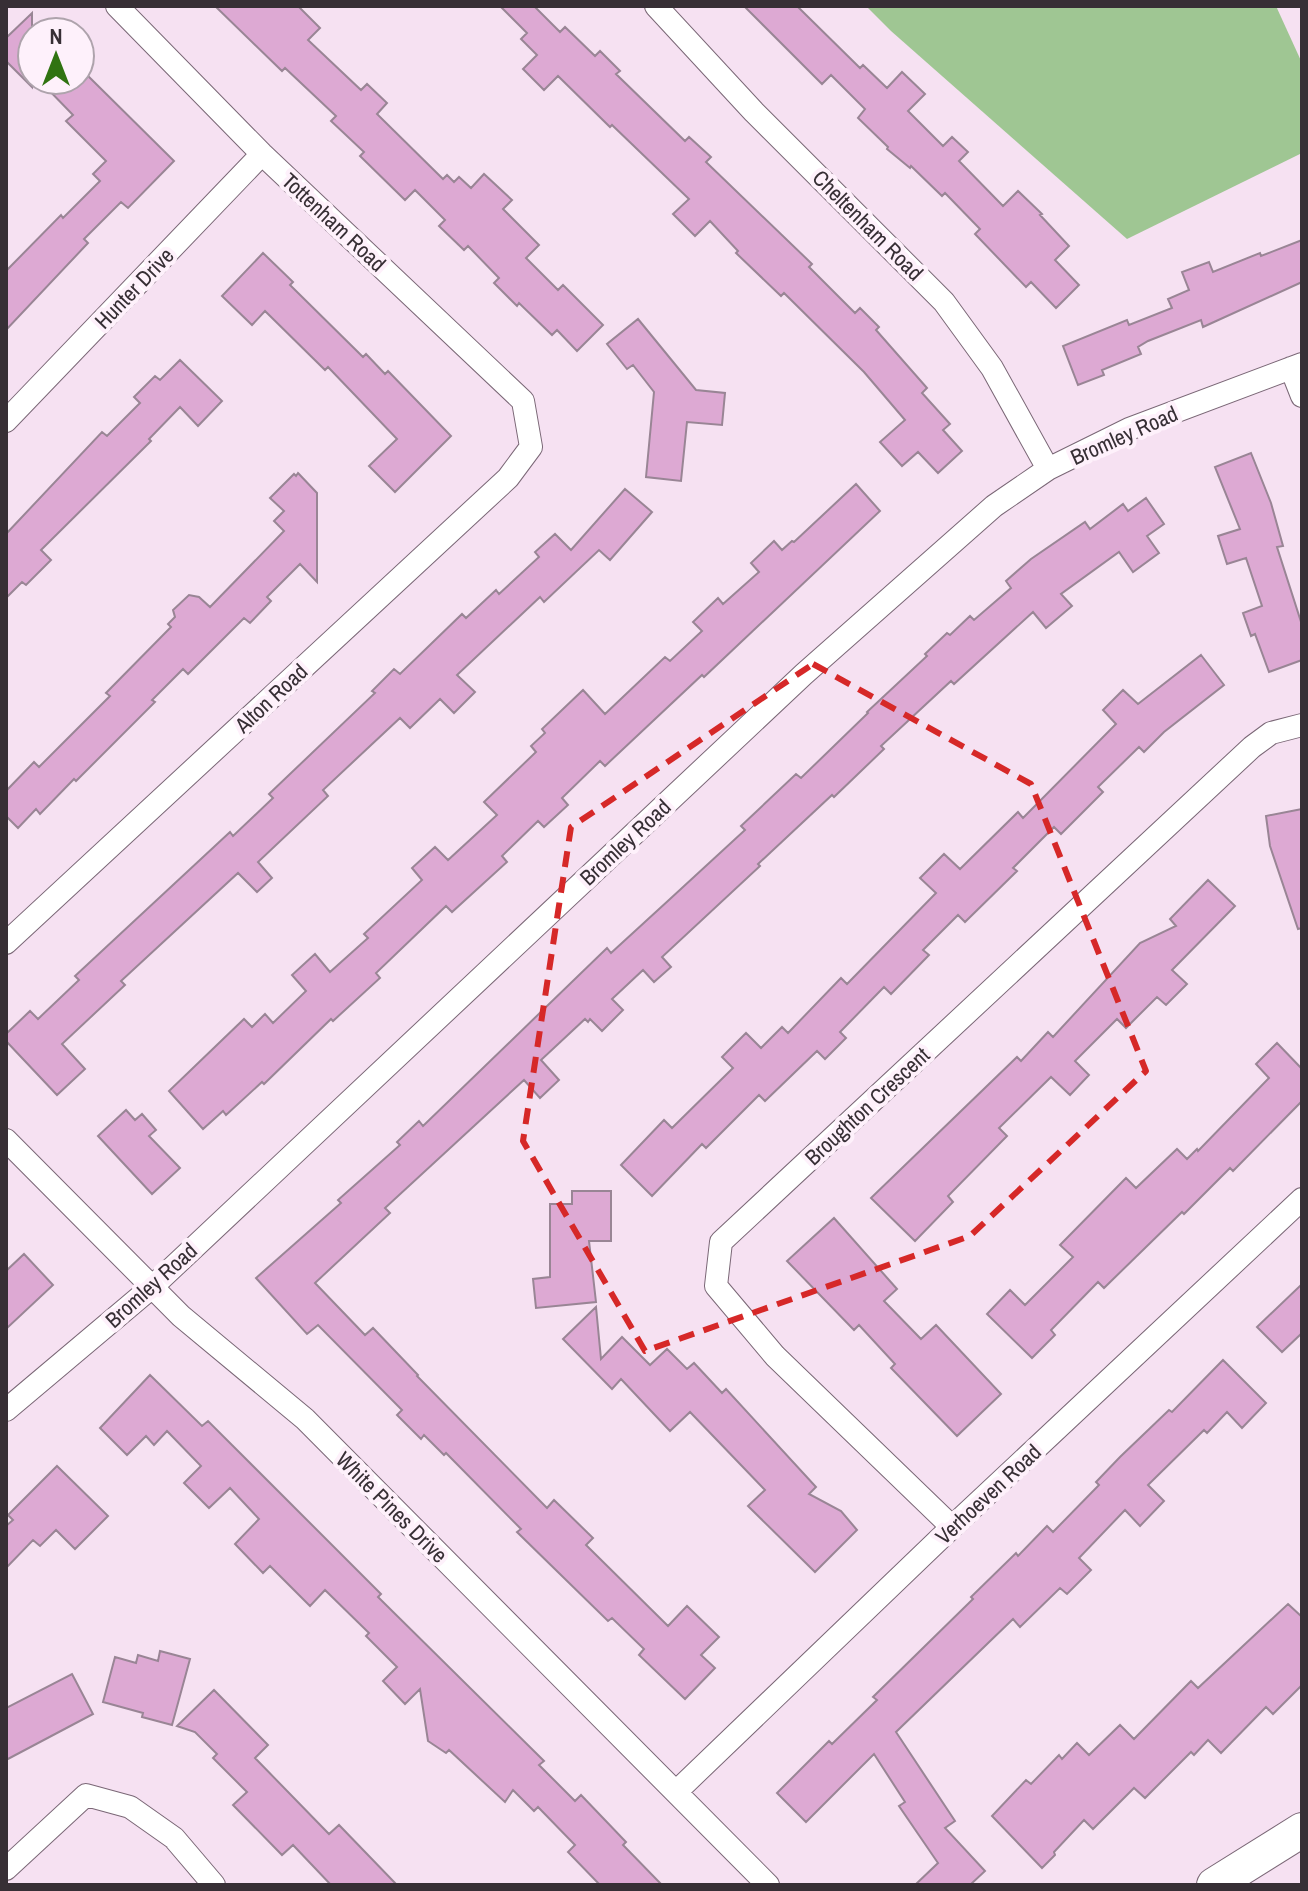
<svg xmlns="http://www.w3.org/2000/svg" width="1308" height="1891" viewBox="0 0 1308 1891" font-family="'Archivo Narrow',sans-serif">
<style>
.forest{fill:#9fc693}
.building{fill:#dda9d3;stroke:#998595;stroke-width:2}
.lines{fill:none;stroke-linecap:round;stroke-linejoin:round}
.street-casing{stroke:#7a6776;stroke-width:24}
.primary-casing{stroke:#7a6776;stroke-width:36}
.street{stroke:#fff;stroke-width:22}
.primary{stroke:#fff;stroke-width:34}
.marked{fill:none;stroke:#d62828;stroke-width:6;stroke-dasharray:16 10;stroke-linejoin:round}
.labels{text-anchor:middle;stroke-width:8;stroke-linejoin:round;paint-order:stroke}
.street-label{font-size:22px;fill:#372f35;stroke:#fef1fb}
</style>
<rect width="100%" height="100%" fill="#f6e1f2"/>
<!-- forest -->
<path class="forest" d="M866 6H1276L1302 63V153L1127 239 891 31Z"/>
<!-- building -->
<path class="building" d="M215 6H298L320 28 308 40 361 90 367 84 387 103 377 114 443 179 447 175 454 182 459 177 471 188 484 174 512 200 503 209 539 245 526 258 558 290 563 285 603 325 577 351 557 330 552 335 519 303 517 306 494 283 499 278 468 246 464 250 439 226 445 220 415 190 405 200 360 156 364 152 331 121 336 116 285 68 282 71Z
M500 6H534L560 32 565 27 595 56 600 51 620 71 616 74 685 141 689 137 711 157 706 162 812 264 809 267 855 313 860 308 879 327 876 330 927 388 922 393 950 424 943 430 962 451 938 473 918 452 902 466 880 442 905 420 864 372 784 293 781 296 736 253 738 251 710 221 695 236 673 214 689 199 612 125 610 127 558 76 544 90 523 69 537 55 521 39 527 33Z
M744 6H797L860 68 863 65 887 88 902 72 925 94 908 111 943 146 952 137 968 152 959 161 1003 206 1018 191 1042 214 1040 215 1069 246 1055 260 1079 285 1056 308 1031 282 1026 287 975 234 980 229 945 193 942 196 911 166 910 168 887 149 888 147 858 118 865 109 831 75 822 84Z
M32 13V87L6 61V38Z
M80 68 174 161 128 208 121 202 84 239 88 243 6 330V271L61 215 63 218 100 181 93 174 106 161 66 121 73 115 39 80H80Z
M1302 240V282L1203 327 1201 320 1148 341 1138 347 1141 354 1102 370 1104 375 1078 385 1063 346 1127 320 1129 325 1172 308 1168 299 1189 290 1182 272 1209 262 1213 272 1260 253 1261 256Z
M263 253 293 282 290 285 363 357 366 354 385 374 388 371 451 436 395 492 369 466 397 439 328 367 325 370 265 311 252 325 222 296Z
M638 319 696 390 725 393 722 425 687 422 681 481 646 477 654 392 633 365 627 369 607 344Z
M180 360 222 401 198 426 180 407 149 439 151 441 41 550 51 560 26 585 22 582 6 598V534L102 432 107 436 140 403 134 397 155 376 160 380Z
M1251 453 1271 503 1283 546 1277 547 1302 625V660L1269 672 1255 634 1251 636 1243 613 1262 606 1246 558 1227 564 1218 536 1240 529 1215 467Z
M298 473 317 493V582L300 564 267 597 271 601 250 623 244 618 188 674 183 669 152 700 155 702 76 781 74 779 40 814 36 809 18 828 6 816V791L34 762 39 767 110 696 106 693 171 627 168 624 175 617 173 610 189 595 199 597 210 607 284 531 274 521 284 511 270 498 294 474 296 476Z
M856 484 880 511 704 677 702 675 605 766 600 761 562 798 568 805 544 827 538 821 502 856 507 862 452 912 446 906 376 973 380 978 333 1021 331 1019 264 1084 262 1082 226 1115 223 1111 203 1129 169 1091 244 1019 252 1027 265 1014 273 1023 306 991 292 975 315 954 330 972 368 938 364 934 422 880 412 868 435 847 448 860 497 815 484 802 536 752 531 746 545 733 542 729 583 690 605 714 665 657 670 661 702 631 693 622 718 598 723 604 759 572 751 563 774 541 782 550 792 541 794 542Z
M625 489 652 512 610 560 599 550 544 602 540 597 457 675 475 692 454 713 440 699 410 728 400 718 323 790 328 796 258 862 272 878 257 892 238 873 121 981 125 985 62 1044 85 1069 57 1095 6 1041V1034L30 1011 38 1019 79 980 75 976 230 832 233 836 273 798 269 794 375 693 372 691 394 669 400 674 462 614 466 618 496 590 499 594 539 557 535 552 555 534 571 550Z
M1146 498 1164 524 1147 536 1159 553 1133 572 1119 552 1061 594 1072 606 1046 628 1033 612 954 684 951 681 881 746 884 749 834 797 832 795 758 864 760 866 662 957 671 967 654 982 643 970 612 999 623 1010 602 1031 590 1019 588 1022 585 1019 541 1060 559 1080 540 1098 524 1080 385 1208 390 1213 315 1283 365 1335 373 1328 418 1375 417 1376 547 1508 554 1500 593 1538 586 1545 668 1626 687 1606 719 1637 701 1655 715 1668 685 1699 639 1655 644 1649 612 1618 608 1621 517 1532 521 1529 446 1453 444 1455 424 1435 421 1439 397 1415 402 1410 318 1325 307 1334 256 1278 341 1203 338 1200 400 1145 397 1142 419 1121 423 1126 607 948 611 953 670 899 745 830 741 826 796 774 801 778 868 713 867 712 927 656 925 654 947 633 950 635 970 616 974 620 1011 588 1006 581 1031 559 1085 522 1090 529 1123 504 1128 511Z
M1201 655 1224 685 1164 732 1144 752 1139 747 1098 787 1103 792 1061 834 1054 827 1013 868 1017 871 965 922 958 915 923 950 929 955 891 994 884 987 840 1032 846 1038 825 1059 817 1051 765 1101 759 1095 706 1148 702 1144 652 1196 621 1165 664 1120 672 1128 733 1068 722 1057 746 1033 761 1048 782 1027 788 1033 841 978 847 984 936 893 920 878 944 854 960 869 1018 812 1023 818 1116 724 1103 710 1123 690 1138 704Z
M1302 809V928L1298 929 1270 846 1266 816Z
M1208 880 1235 906 1172 970 1187 984 1166 1005 1157 997 1126 1028 1117 1019 1075 1061 1089 1075 1070 1095 1051 1077 999 1128 1007 1136 948 1196 953 1202 915 1241 871 1198 1017 1057 1021 1061 1048 1032 1053 1037 1140 943 1176 926 1170 919Z
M1277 1043 1302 1069V1101L1233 1171 1230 1168 1184 1214 1182 1212 1104 1288 1098 1282 1051 1330 1055 1335 1032 1358 987 1314 1010 1290 1025 1305 1073 1257 1060 1245 1126 1178 1136 1188 1177 1149 1187 1159 1197 1149 1198 1151 1269 1078 1256 1064Z
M126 1110 135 1120 142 1114 156 1130 149 1136 180 1168 152 1194 98 1136Z
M572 1191H611V1241H589L596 1302 536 1308 533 1279 550 1277V1204H572Z
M834 1218 897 1289 884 1301 921 1339 936 1325 1001 1394 957 1436 891 1368 895 1364 859 1325 854 1330 787 1261Z
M24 1254 53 1285 6 1329V1271Z
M1302 1284V1333L1282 1352 1257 1327Z
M596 1307 601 1359 622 1337 650 1365 667 1349 687 1369 694 1363 722 1393 726 1389 816 1487 809 1494 841 1511 857 1530 815 1572 748 1506 765 1490 690 1412 670 1431 621 1379 612 1389 563 1339Z
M1223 1360 1266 1403 1242 1428 1227 1412 1207 1433 1204 1430 1148 1485 1164 1501 1140 1526 1125 1510 1079 1558 1091 1570 1067 1594 1060 1588 1020 1627 1013 1619 896 1732 955 1821 945 1828 985 1871 970 1885H915L938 1863 899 1806 905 1802 874 1754 806 1822 777 1793 829 1741 832 1744 877 1700 873 1697 973 1599 971 1597 1016 1553 1018 1556 1047 1526 1053 1532 1099 1485 1096 1482 1120 1457 1169 1410 1172 1412Z
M150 1375 202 1426 208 1421 381 1594 378 1597 544 1761 539 1765 575 1801 581 1795 626 1842 623 1845 662 1885H600L568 1852 575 1845 538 1807 534 1811 513 1790 505 1802 449 1750 446 1753 428 1741 420 1689 405 1704 383 1681 397 1667 366 1636 369 1633 325 1590 310 1606 270 1566 263 1573 235 1544 259 1519 230 1488 209 1508 184 1483 201 1466 167 1431 154 1445 146 1436 127 1455 100 1428Z
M57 1466 108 1516 75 1549 56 1530 40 1546 33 1540 6 1568V1526L13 1520 8 1515Z
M1288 1604 1302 1617V1685L1273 1714 1266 1707 1221 1753 1208 1740 1194 1755 1191 1752 1145 1798 1134 1788 1093 1829 1084 1820 1054 1852 1055 1855 1042 1868 992 1816 1026 1780 1031 1784 1059 1755 1062 1759 1077 1743 1089 1755 1120 1725 1134 1739 1191 1681 1198 1688Z
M160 1651 190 1659 172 1725 142 1717 143 1713 103 1702 115 1657 136 1663 138 1655 158 1661Z
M72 1674 93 1714 6 1760V1708Z
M214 1690 268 1745 255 1758 329 1834 339 1825 397 1885H331L293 1845 282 1855 233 1805 247 1792 213 1758 217 1754 195 1732 177 1726Z"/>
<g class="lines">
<!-- street casing -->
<g class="street-casing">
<path id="street" d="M656 6 754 112 944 302 992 368 1048 469
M1291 368 1302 396
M6 421 262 154
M6 943 508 478 531 447 523 401 262 154 117 6
M6 1140 181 1316 305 1419 768 1885
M6 1410 152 1287 804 674 994 506 1048 469 1129 429 1302 364
M952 1527 775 1356 716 1286 721 1242 1252 747 1271 733 1302 725
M676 1792 952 1527 1302 1199
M6 1869 86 1795 130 1807 174 1838 214 1885"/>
</g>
<!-- primary casing -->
<g class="primary-casing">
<path id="primary" d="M1214 1885 1302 1830"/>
</g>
<!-- street -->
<use href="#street" class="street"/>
<!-- primary -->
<use href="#primary" class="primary"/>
</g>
<!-- marked area -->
<path class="marked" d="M813 664 1031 784 1146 1071 970 1236 645 1351 523 1141 571 827Z"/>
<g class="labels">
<!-- street labels -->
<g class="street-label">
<text transform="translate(334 222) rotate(43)" y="8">Tottenham Road</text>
<text transform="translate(868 225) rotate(45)" y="8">Cheltenham Road</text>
<text transform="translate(134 288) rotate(-46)" y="8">Hunter Drive</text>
<text transform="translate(1124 435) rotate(-24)" y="8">Bromley Road</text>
<text transform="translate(271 698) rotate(-43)" y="8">Alton Road</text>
<text transform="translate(625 842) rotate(-43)" y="8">Bromley Road</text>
<text transform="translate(867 1106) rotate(-43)" y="8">Broughton Crescent</text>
<text transform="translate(151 1285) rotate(-42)" y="8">Bromley Road</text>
<text transform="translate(988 1494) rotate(-43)" y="8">Verhoeven Road</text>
<text transform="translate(392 1507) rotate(45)" y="8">White Pines Drive</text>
</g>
</g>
<!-- border -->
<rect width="1308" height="1891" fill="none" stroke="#372f35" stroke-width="16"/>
<!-- north arrow -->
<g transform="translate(56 56)"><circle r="38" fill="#fef1fb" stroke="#aea3ac" stroke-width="2"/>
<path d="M0-6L14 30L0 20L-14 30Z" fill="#307311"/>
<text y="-12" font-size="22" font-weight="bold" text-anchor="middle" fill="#372f35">N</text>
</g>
</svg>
